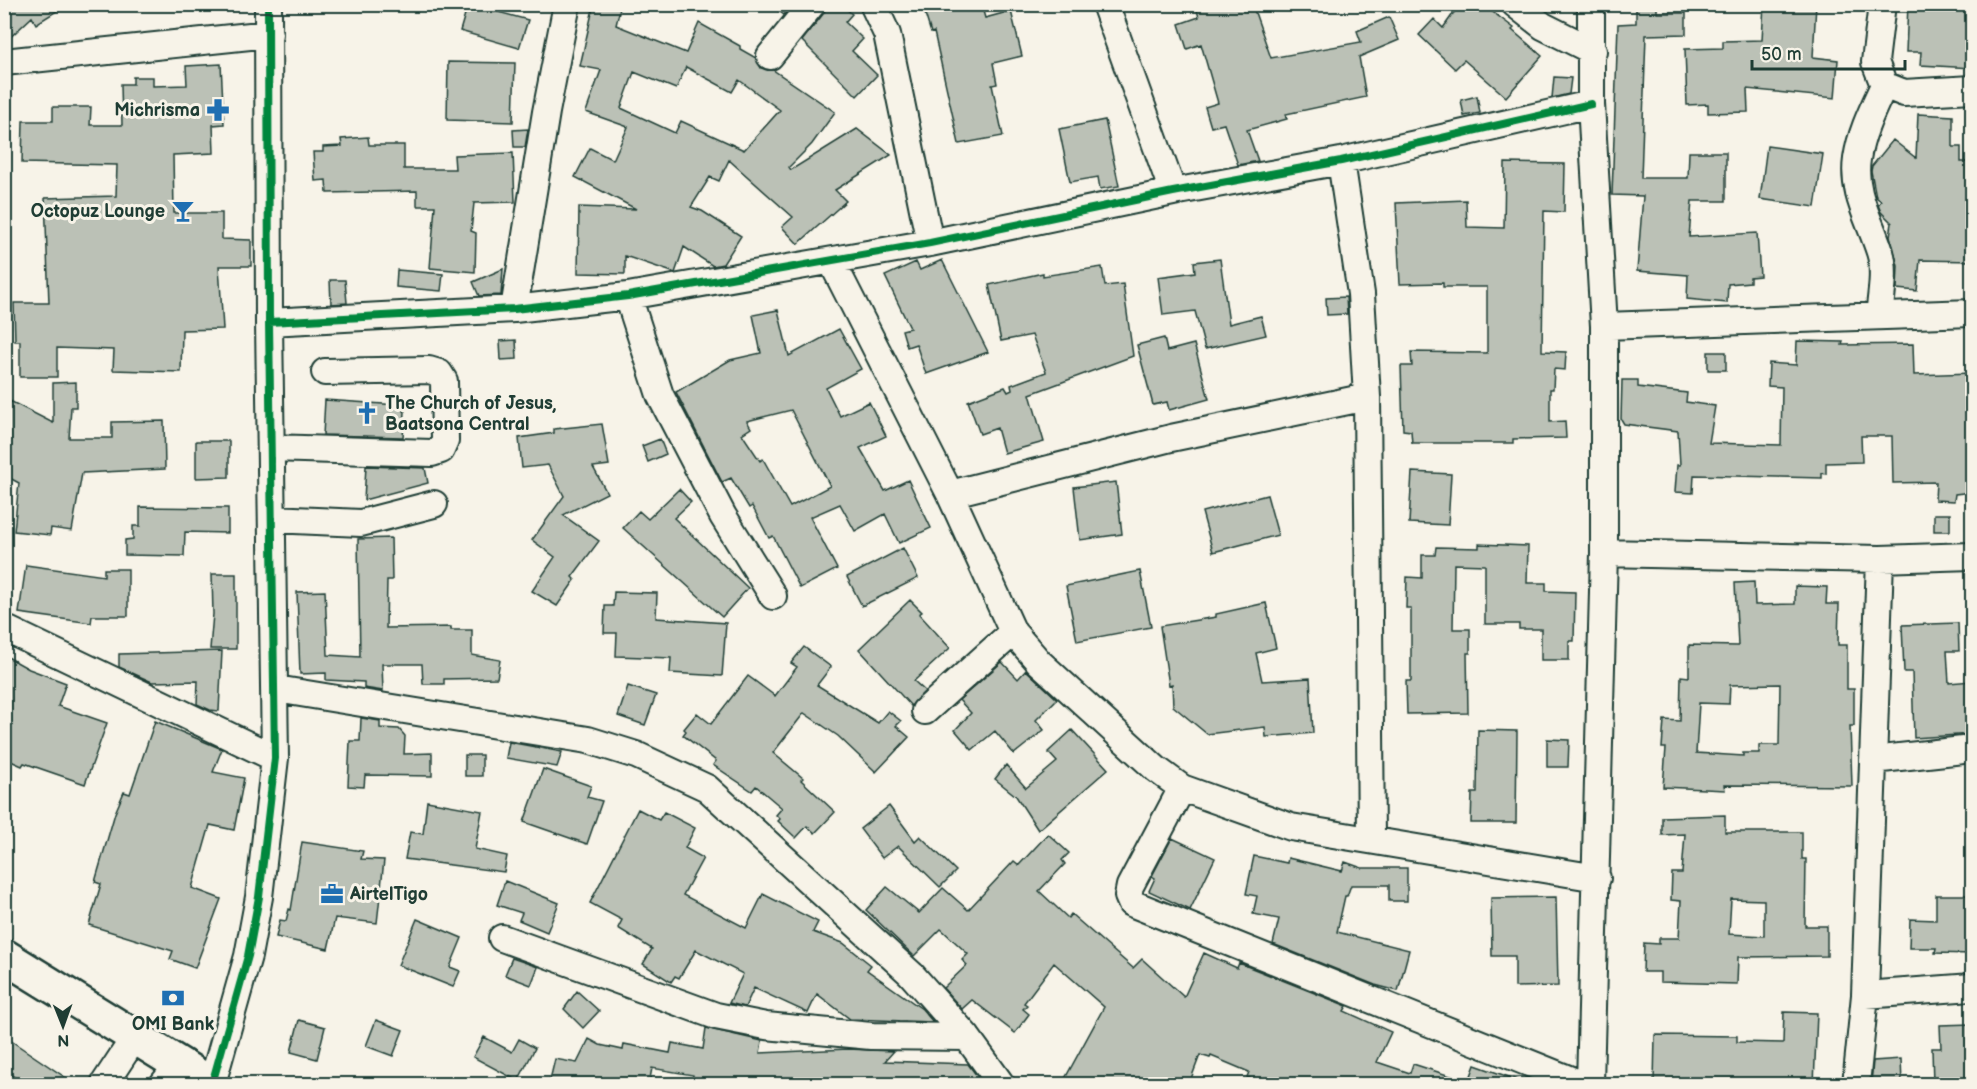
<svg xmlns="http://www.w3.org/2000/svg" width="1977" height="1089" viewBox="0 0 1977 1089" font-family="'Balsamiq Sans',sans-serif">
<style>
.building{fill:#bbc1b6;stroke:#1f3d34;stroke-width:1.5;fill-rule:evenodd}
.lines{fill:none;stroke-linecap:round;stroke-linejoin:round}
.minor-casing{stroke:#1f3d34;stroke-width:30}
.major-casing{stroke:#1f3d34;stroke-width:38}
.minor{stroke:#f7f3e8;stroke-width:26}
.major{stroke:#f7f3e8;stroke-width:33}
.cycleway-casing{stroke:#f7f3e8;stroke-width:11}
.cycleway{stroke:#00873e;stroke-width:8}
.labels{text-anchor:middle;stroke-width:6;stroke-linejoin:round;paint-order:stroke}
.poi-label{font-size:18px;font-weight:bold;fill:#1f3d34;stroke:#f7f3e8;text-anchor:end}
</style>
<rect width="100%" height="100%" fill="#f7f3e8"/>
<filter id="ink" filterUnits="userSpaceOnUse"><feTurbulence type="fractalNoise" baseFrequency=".0167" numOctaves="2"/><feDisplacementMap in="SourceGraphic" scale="12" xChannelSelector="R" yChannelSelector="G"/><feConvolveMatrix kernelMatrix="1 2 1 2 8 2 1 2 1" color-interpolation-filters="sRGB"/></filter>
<g filter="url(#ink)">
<!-- building -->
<path class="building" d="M4 4H68L36 24 32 17 4 43Z
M468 4 528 20 519 48 460 31Z
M594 4H621L616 25 686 53 699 23 740 46V49L756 58 761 68 773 70 835 112 812 144 789 167 791 170 857 129 891 155 835 190 846 201 798 244 782 227 793 217 729 160 719 181 710 177 691 207 702 211 741 236 723 264 713 266 684 247 675 273 625 256V274L578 273 579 207 636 209 575 177 590 148 613 160 628 127 586 112 601 70 580 66ZM686 67 732 92 739 80 780 110 744 150 681 121 675 133 621 108 634 72 676 89Z
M769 4H792L784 15Z
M827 4H841L852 14 845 22 863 39 852 51 877 75 857 96 802 41 824 13Z
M922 4H981L985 18 1011 11 1022 56 993 63 997 84 992 85 1003 136 959 144 934 32 931 33Z
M1195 4H1252L1271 58 1361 42 1357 31 1389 17 1399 40 1359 57 1366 97 1286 114 1287 119 1247 130 1258 161 1238 165 1224 124 1211 127 1205 107 1218 103 1201 44 1187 49 1179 24 1199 17Z
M1460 4H1482L1514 28 1512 30 1542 56 1506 97 1464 60 1455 69 1419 35 1434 19 1443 28Z
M1636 4H1657V13H1686V34L1646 35 1641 178H1688L1689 152H1726V201H1692L1689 237 1757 233 1760 276 1750 277V282L1728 284 1727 303 1687 299 1688 275 1637 271 1643 196 1612 195 1618 24 1636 23Z
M1764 4H1816L1813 57 1838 60 1835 98 1747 89 1748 112 1708 113V104L1687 105 1685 49 1723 48V41L1762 40Z
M1908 4H1972V68L1920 65 1921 52H1906Z
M448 62 515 63 513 122 447 120Z
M221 64 224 124 213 125 214 153 173 155 174 213H222V239L251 240V266H219L223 329 182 330 181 372 113 370 114 350 57 348V377H20V341H15L14 303H49L45 198 116 196 117 165 22 163 23 121H53V107H91L90 125H122L121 84H133V77H153V86L187 85 186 66Z
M1554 77 1571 78 1569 94 1552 98Z
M1477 96 1480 113 1464 116 1461 100Z
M1918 114 1953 116V147H1961V162H1972V261L1920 260 1917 291 1897 289 1898 266 1890 236 1892 223 1881 212 1878 205 1881 201 1876 197 1871 171 1872 166 1893 140 1916 158Z
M1105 120 1119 186 1100 189 1098 177 1070 182 1059 129Z
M528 129 525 147H514L513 130Z
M368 137 369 145H404V169H455L454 155 513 153 515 202 474 203 471 231 476 233 475 272 430 268 435 206H417V191L327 193 326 180 315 181 313 152H323V147L342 146 341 139Z
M1767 146 1823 154 1815 207 1760 199Z
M1505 163 1565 164 1564 212 1544 211 1542 351 1566 352 1565 370 1554 369 1553 389H1550V422L1565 421 1566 438 1513 439V443H1412L1411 431 1403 430 1401 366H1412L1411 352 1487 353V287H1443V283L1400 284 1396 203 1466 200 1467 227 1504 228Z
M1220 259 1229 324 1261 316 1266 335 1205 349 1195 311 1163 315 1158 277 1195 272 1194 262Z
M942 260 988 352 926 374 916 344 907 347 902 330 910 328 885 276 916 262 920 270Z
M1102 267 1105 286 1123 284 1133 356 1030 394 1044 442 1004 453 997 428 980 434 968 401 1005 387 1008 392 1012 390 1011 385 1046 372 1032 335 1001 341 989 285 1043 273V276Z
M503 269 501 295 479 296 473 282Z
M397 270 443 274 441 291 396 287Z
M330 280H345L347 303 331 304Z
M1346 297 1347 314 1327 315 1326 298Z
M778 310 789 356 839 329 861 369 826 388 840 416 869 402 886 436 860 448 885 491 908 480 931 528 899 543 885 514 855 531 840 504 810 517 837 569 800 588 773 536 769 538 752 506 749 508 731 478 722 482 676 392 730 360 761 353 753 315ZM791 410 830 486 790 507 763 459 760 461 742 434 751 428 747 421Z
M1164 338 1167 351 1194 344 1209 399 1169 410 1167 402 1153 405 1137 345Z
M516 340 517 359 501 360 500 341Z
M1797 341 1843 342 1842 345 1913 344 1914 375 1972 373V492L1955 494 1954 501 1935 500 1936 482 1893 483 1892 436H1861L1862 462 1826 463V474L1822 473V478L1694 475 1693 493 1675 492 1677 465H1680L1678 431 1624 424 1621 419 1622 380H1638V387L1687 393 1686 402 1715 406 1709 443 1781 445 1782 387 1768 386 1769 363 1796 365Z
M1708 352H1726V370H1708Z
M76 382V407H71L69 438H112V422L164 421 165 469 82 473 72 531 51 528 50 535 14 531 19 483 4 475V412L10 401 53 423V383Z
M325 400 398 405 405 412 403 437 323 435Z
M602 424 609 465 593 467 607 493 563 515 599 541 572 577 575 580 557 606 532 591 555 557 532 540 564 496 548 465 522 468 519 438 554 433V429Z
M660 439 666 454 648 462 642 446Z
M196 441H229V477L196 478Z
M366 466 425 468 428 483 364 500Z
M1412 472 1451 474 1448 525 1409 523Z
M1116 482 1122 534 1080 540 1074 487Z
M679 489 691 502 674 518 748 588 722 617 623 528 639 511 648 519Z
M1267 495 1278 535 1213 552 1202 512Z
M140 507 228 508V533L185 532 184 556 125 555V540L133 539V526H140Z
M1934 514H1950V531H1934Z
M391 538 392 580H387L386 628 451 627V630H472V655L500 660 497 678 444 679V684H423L422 664H382L383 691 364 688V682L326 680V673L300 674 297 592 325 591 328 655 360 657 358 539Z
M1479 544 1528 546 1527 583H1546V591L1575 592 1574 641H1569V660H1541V629H1519V624H1485V565L1454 564 1453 629H1470V653H1467L1468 713 1407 714 1406 681H1411V608H1406L1407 577 1422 578V555H1435L1436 547 1479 548Z
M903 548 918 578 862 606 847 577Z
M26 565 104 576V569H128V616H92L91 623 19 613Z
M1140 571 1151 627 1077 641 1066 586Z
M212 574H236V649H210L213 614Z
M1754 582 1755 605 1795 604V586L1827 587 1826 604H1839L1838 645H1847V689H1854V726H1850L1852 786 1724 785 1725 790 1663 787 1666 748H1662L1664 720 1680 721 1681 676 1689 677V645L1738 646 1735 583ZM1780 684 1779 745H1759V753H1743V756L1696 753 1699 703 1729 704 1730 685Z
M614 592 657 593 656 618 726 623 722 676 670 673 671 658 616 656 617 633H604L605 606H613Z
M910 600 922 612 919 614 950 648 914 681 925 691 911 706 859 649Z
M1266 603 1276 648 1256 653 1262 681 1310 678 1313 733 1266 737 1265 727 1207 734 1173 706 1172 684 1169 685 1160 626 1216 617V614Z
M1958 623 1959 651H1947L1949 683 1972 681V734L1914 738 1912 672H1904L1902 625Z
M804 647 831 667 817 685 878 723 888 711 901 721 896 726 909 737 876 772 838 736 804 713 773 753 803 778 801 780 835 812 815 833 807 826 796 838 778 821 780 819 776 815 782 808 756 786 752 791 713 765 716 761 683 735 686 731 684 729 697 713 711 724 748 676 775 696 797 667 791 663Z
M222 651 219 711 210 710 197 704 198 681 152 682 119 667V654Z
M4 655 29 669 66 683 58 706 107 723 85 784 24 763 22 766 4 758Z
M1002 662 1018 679 1026 670 1057 699 1036 720 1044 730 1014 754 995 731 972 750 955 730 971 713 959 700Z
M628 686 656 695 645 725 618 716Z
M361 718 380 721V728L399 729 405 736 404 754 432 753V776L365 775 364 787 348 786 350 741H360Z
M155 721 222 749 213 772 244 778 234 830 210 825 192 888 221 899 195 968 170 959 173 951 89 925 101 884 95 882 115 813 124 792 130 794Z
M1072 730 1108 769 1038 830 1016 796 995 779 1006 765 1026 788 1057 762 1048 752Z
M1478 730 1517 731 1516 823H1471L1472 793H1477Z
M1547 739 1569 740 1568 767H1547Z
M509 742 562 752 557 767 506 758Z
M465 755H482V776H465Z
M543 769 591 786 587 797 602 801 587 844 524 822Z
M427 801 482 811 475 849 507 856 504 872 405 859 410 832 423 834Z
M889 806 915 841 920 836 956 871 940 887 898 846 882 858 860 829Z
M638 809 659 820 664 812 695 828 685 848 703 858 683 895 746 928 763 894 818 922 813 932 843 943 871 965 867 970 922 1009 933 1022 850 1019 817 994 808 1013 754 988 745 1007 729 1003 743 974 696 950 679 978 675 976 671 982 643 964 652 949 618 928 622 920 590 903Z
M1725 815V832H1802V859H1806L1805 926H1827V956L1738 957 1737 984 1660 982V972H1643L1644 943 1659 944V938H1679L1681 901 1671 900 1672 873H1682L1685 834 1662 835V817ZM1731 899 1764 900V936L1729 934Z
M1048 834 1069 853 1062 860 1065 864 1039 891 1068 918 1071 914 1133 968 1142 959 1184 997 1204 953 1237 968 1239 963 1347 1006 1344 1011 1391 1032 1377 1062 1410 1073 1413 1064 1466 1081 1465 1084H1265L1247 1077 1249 1072 1211 1056 1210 1058 1200 1055 1189 1084H1062L1104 1007 1054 963 1024 1003 1027 1005 1023 1009 1029 1014 1015 1033 972 1000 962 1009 943 988 967 965 962 960 968 954 941 929 914 956 866 910 887 887 919 913 943 888 968 910 1014 861 1019 865Z
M1172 838 1215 858 1190 910 1149 891 1155 878 1152 876Z
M302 842 363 851 361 859 384 860 377 923 335 918 328 949 276 937 280 920 286 921 289 909 291 910Z
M1254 856 1287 863 1288 858 1342 871 1345 862 1362 868H1407V901H1389V885H1351L1347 896H1345L1337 932 1409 950 1398 991 1375 985 1273 944 1279 919 1253 914 1257 896 1246 894Z
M505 881 559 903 547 932 519 920 522 913 497 905Z
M1936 895H1972V954L1935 953 1936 948H1909L1910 919 1936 920Z
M1556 897 1558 986 1515 987V956H1492L1491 898Z
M417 919 462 938 450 967 460 971 453 987 398 965Z
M512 958 538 967 531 985 505 975Z
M577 991 599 1011 583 1028 564 1009Z
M1784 1012 1817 1013 1814 1084H1654L1655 1035 1737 1036V1042L1783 1043Z
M299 1020 325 1027 317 1059 291 1052Z
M376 1020 403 1030 393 1056 366 1046Z
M1972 1024V1084H1933L1932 1048H1941L1940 1025Z
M706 1028 762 1041 760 1053 848 1049 894 1051 885 1061 968 1064 983 1084H692L693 1075 652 1068 649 1084H549L555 1059 577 1063 589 1039 600 1045 623 1050 624 1044 670 1053 672 1043 703 1049Z
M4 1036 75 1084H25L4 1070Z
M484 1037 512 1052 519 1039 535 1048 518 1081 473 1057Z
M1901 1059 1902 1084H1871L1873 1061Z
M1475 1065 1523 1082 1522 1084H1468Z"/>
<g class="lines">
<!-- minor casing -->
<g class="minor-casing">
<path id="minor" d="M873 4 887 34 930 243
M1105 4 1173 192
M1515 4 1543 26 1593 51
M1882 4 1875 62 1884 85 1904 93 1972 89
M770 56 812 4
M4 62 269 34
M1341 161 1361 294 1367 397 1371 840
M832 262 950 494 1013 632 1039 662 1156 769 1182 788 1291 827 1597 878
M628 296 660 395 723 516 773 596
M514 309 546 112 567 4
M1879 316C1881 296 1886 271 1880 252 1870 220 1852 193 1857 159 1861 132 1873 109 1884 85
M269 322 514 309 628 296 930 243 1173 192 1341 161 1591 104
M1604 326 1972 313
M271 448 432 453 441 450 445 441 444 381 439 373 429 370 325 372
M950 494 1171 438 1367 397
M272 519 361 523 434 504
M1604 553 1880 559 1972 556
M4 628 275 758
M276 689 588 740 636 755 707 788 911 974 967 1037 1001 1084
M925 711 1013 632
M1873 760 1972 749
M1182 788 1130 886 1128 896 1131 903 1581 1084
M502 938 716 1016 766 1026 871 1036 967 1037
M1865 995 1972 987
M104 1084 135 1037
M163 1084 179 1064
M212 1084 248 956 259 897 275 758 269 322 268 4
M1590 1084 1604 553V326L1591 104V4
M1856 1084 1865 995 1880 559"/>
</g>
<!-- major casing -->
<g class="major-casing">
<path id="major" d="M4 956 211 1084"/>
</g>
<!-- minor -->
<use href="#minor" class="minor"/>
<!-- major -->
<use href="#major" class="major"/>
<!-- cycleway casing -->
<g class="cycleway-casing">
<path id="cycleway" d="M269 322 514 309 628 296 930 243 1173 192 1341 161 1591 104
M212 1084 248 956 259 897 275 758 269 322 268 4"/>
</g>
<!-- cycleway -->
<use href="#cycleway" class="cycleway"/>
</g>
</g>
<!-- icons -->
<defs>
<g id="pharmacy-bare" transform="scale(1.8)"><path d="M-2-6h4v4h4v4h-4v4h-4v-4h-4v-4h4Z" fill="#1f6fb2" stroke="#f7f3e8" stroke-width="2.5" paint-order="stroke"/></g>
<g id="bar-bare" transform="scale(1.8)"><path d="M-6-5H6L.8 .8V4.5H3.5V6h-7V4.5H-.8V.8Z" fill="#1f6fb2" stroke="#f7f3e8" stroke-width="2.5" paint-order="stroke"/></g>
<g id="church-bare" transform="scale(1.8)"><path d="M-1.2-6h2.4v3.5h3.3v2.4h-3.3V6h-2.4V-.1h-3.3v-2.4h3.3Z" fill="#1f6fb2" stroke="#f7f3e8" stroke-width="2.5" paint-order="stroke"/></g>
<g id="office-bare" transform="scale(1.8)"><path d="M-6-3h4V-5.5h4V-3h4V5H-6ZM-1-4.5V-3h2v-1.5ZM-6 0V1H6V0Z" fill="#1f6fb2" stroke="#f7f3e8" stroke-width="2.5" paint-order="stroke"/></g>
<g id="bank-bare" transform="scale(1.8)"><path d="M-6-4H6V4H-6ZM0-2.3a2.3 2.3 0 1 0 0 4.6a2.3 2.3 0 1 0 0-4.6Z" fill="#1f6fb2" stroke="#f7f3e8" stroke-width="2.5" paint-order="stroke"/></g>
</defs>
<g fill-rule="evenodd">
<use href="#pharmacy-bare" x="218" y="110"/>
<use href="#bar-bare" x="183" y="211"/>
<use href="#church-bare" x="367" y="413"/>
<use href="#office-bare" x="332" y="894"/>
<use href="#bank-bare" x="173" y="998"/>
</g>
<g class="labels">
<!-- poi labels -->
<g class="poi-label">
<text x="200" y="116">Michrisma</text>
<text x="165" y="217">Octopuz Lounge</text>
<text x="385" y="409" text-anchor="start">The Church of Jesus,<tspan x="385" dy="21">Baatsona Central</tspan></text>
<text x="350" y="900" text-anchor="start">AirtelTigo</text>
<text x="173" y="1030" text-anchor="middle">OMI Bank</text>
</g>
</g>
<!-- margin -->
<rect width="1977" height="1089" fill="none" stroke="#f7f3e8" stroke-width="24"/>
<rect x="12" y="12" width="1953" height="1065" fill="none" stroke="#1f3d34" stroke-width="2" filter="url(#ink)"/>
<!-- north arrow -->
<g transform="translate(63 1026) rotate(179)" stroke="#f7f3e8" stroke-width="4.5" paint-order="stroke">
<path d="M0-4.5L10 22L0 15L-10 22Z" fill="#1f3d34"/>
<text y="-9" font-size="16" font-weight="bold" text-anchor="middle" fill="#1f3d34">N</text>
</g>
<!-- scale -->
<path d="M1752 60v9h153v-9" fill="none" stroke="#1f3d34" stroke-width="3"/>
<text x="1761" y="60" font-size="18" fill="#1f3d34" stroke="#f7f3e8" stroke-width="4.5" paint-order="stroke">50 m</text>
</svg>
